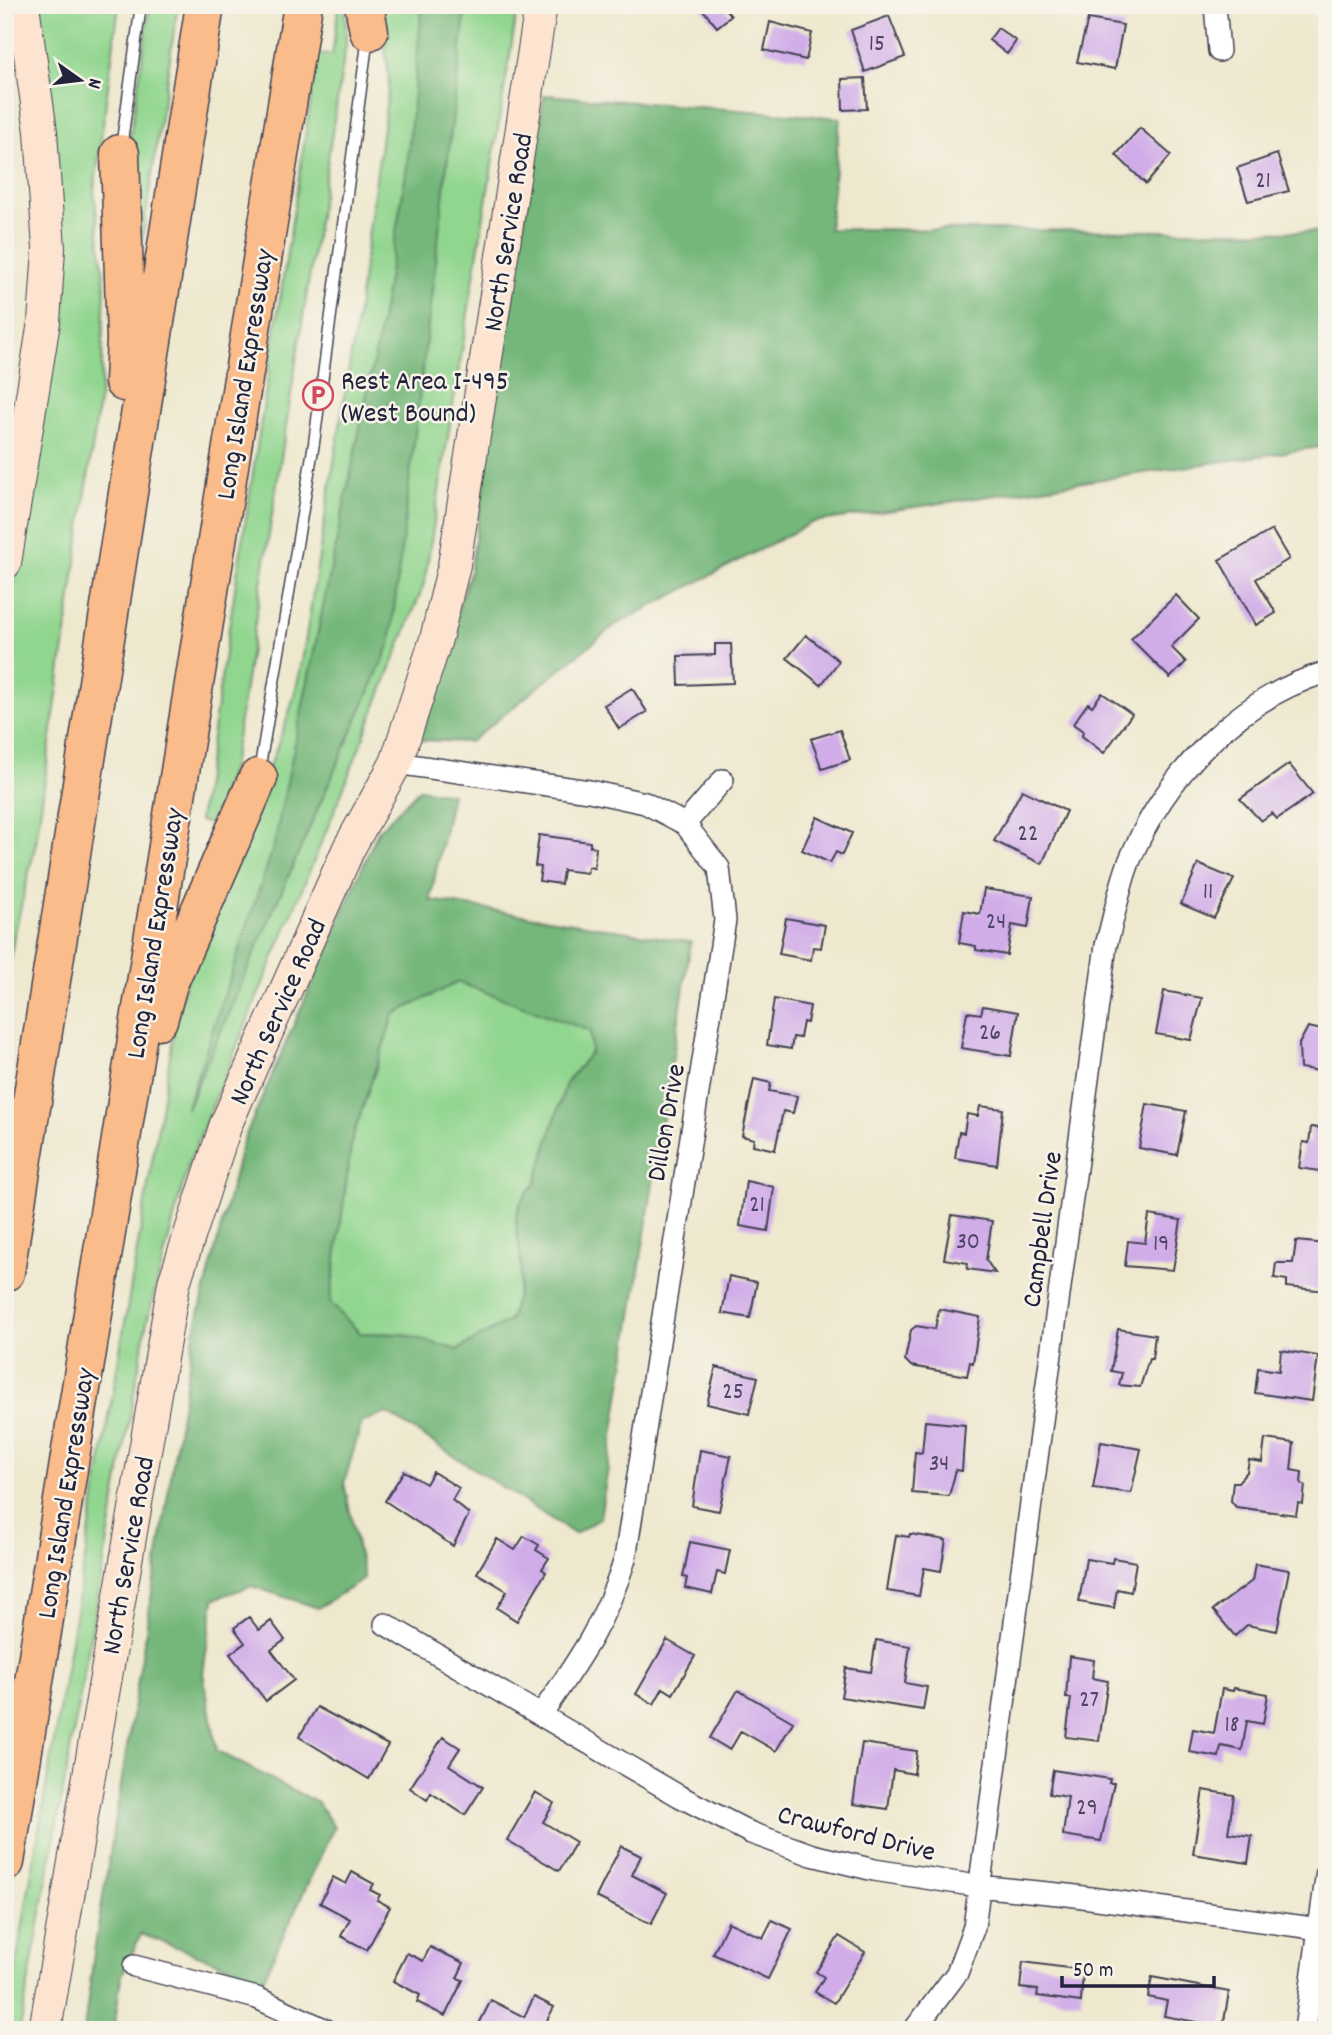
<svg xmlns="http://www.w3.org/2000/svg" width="1332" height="2035" viewBox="0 0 1332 2035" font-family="Dekko,sans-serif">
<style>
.green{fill:#91d68f;stroke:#5a7c65;stroke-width:2}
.forest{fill:#74b77a;stroke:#4b6c5a;stroke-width:2;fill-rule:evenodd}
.building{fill:#d0ace9}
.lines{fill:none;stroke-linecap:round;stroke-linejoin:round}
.service-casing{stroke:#414051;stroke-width:13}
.minor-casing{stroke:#414051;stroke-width:24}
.secondary-casing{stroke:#414051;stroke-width:34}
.motorway-casing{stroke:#414051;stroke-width:41}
.service{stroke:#fff;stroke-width:10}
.minor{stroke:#fff;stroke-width:21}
.secondary{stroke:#fde4d1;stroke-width:32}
.motorway{stroke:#fabc8b;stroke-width:38}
.labels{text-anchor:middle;stroke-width:5;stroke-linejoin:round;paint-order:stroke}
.number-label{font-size:24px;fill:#4e4466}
.street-label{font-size:28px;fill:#22223b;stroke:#f7f3e8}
.poi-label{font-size:28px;fill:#22223b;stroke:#f7f3e8;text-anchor:start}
</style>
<rect width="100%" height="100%" fill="#f7f3e8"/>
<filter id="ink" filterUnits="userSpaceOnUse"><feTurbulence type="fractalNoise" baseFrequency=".0143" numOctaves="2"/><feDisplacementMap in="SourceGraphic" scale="14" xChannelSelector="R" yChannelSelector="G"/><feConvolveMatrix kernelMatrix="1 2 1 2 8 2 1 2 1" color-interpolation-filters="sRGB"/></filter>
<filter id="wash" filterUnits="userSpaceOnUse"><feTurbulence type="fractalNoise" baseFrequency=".00686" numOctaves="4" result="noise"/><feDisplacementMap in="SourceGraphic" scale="28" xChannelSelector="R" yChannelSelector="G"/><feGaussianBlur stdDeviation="1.57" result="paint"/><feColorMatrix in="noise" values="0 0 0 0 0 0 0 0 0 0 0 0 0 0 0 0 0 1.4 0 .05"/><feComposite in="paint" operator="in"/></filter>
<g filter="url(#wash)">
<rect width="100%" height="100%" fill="#eee8ce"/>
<!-- green -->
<path class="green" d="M35 5H119L94 191 105 285 101 387 36 842 13 941 5 1011V641L63 272Z
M150 5H178L138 267 127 157Z
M339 5H345L346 44 237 738 232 767 210 824 199 821 318 54 332 55Z
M381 5H518L424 584 336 807 189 1162 147 1321 20 2030H5L175 1026C183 996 188 966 197 937 229 842 283 761 302 662L357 318 389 84Z
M458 982 590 1030 591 1053 566 1083 535 1185C502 1215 523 1237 521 1271 521 1287 514 1305 510 1320L457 1350 402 1334 360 1333 330 1303 352 1139 394 1014Z"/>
<!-- forest -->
<path class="forest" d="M422 5H466L390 644 186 1110 274 845 377 345 407 167Z
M544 95 840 118 829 229 1327 232V446L813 522 615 625 470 742 417 740 470 572Z
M419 789 452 794 430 900 691 942 600 1518 575 1534 387 1413 362 1422 344 1483 364 1579 318 1608 251 1586 214 1599 203 1673 217 1751 318 1803 334 1827 263 1979 141 1934 121 1977 114 2030H84L95 1946 194 1333 242 1144 378 831ZM458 982 590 1031 591 1052 566 1083 535 1185C502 1215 523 1237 521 1271 521 1287 514 1305 510 1320L458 1350 402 1334 360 1333 330 1303 352 1139 394 1014Z"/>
<g id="blocks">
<!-- building -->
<path class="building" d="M699 5H722L731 16 717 27Z
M889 16 905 57 865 72 851 30Z
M1088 19 1123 25 1115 69 1077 62Z
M770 22 812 33 806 60 764 50Z
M998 28 1016 41 1007 54 989 40Z
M865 78 867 109 843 110 842 79Z
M1140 128 1171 155 1146 184 1116 155Z
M1277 154 1289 191 1248 201 1237 168Z
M1272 530 1289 559 1256 579 1276 613 1256 625 1219 560Z
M1176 595 1199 619 1171 647 1186 662 1170 678 1131 639Z
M806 635 839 661 821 685 787 658Z
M715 644H731L733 683 679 685 678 656 715 655Z
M632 688 647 712 619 729 604 705Z
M1102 693 1132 714 1104 753 1082 736 1083 731 1073 724 1088 703 1092 706Z
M840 730 850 760 822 769 811 739Z
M1289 764 1313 794 1277 819 1272 813 1261 821 1240 799Z
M1022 790 1066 811 1042 864 994 841Z
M817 817 852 833 842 855 836 852 830 863 802 850Z
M539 835 590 842V846L596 847 594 868 588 867 587 873 563 870 561 884 539 881 541 867 535 866Z
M1198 864 1234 879 1214 918 1181 904Z
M984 889 1033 896 1028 928 1012 925 1007 955 976 950V946L959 943 964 911 980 914Z
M786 918 825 925 821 948 813 947 811 960 779 954Z
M1164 991 1202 998 1191 1040 1156 1034Z
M774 999 810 1006 807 1023 803 1022 800 1038 793 1037 791 1049 767 1045Z
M983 1006 1018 1012 1011 1056 961 1048 967 1012 981 1014Z
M1308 1027 1327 1031V1072L1300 1068 1299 1044Z
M754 1079 771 1083 769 1091 797 1096 793 1113 783 1111 775 1150 753 1145 754 1139 742 1136Z
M1147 1104 1186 1111 1177 1155 1139 1148Z
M980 1106 1003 1109 997 1165 955 1158 959 1132 964 1133 967 1114 978 1116Z
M1311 1127 1327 1129V1172L1299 1168 1303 1142 1309 1143Z
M746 1181 774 1187 768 1231 740 1226Z
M952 1215 992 1221 986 1260 995 1273 967 1269 968 1263 944 1259Z
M1149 1215 1181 1220 1173 1270 1125 1266 1128 1241 1145 1243Z
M1296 1241 1327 1244V1291L1287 1287V1280L1274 1278 1276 1263H1293Z
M729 1276 757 1282 750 1318 722 1313Z
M939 1309 980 1317 973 1363 970 1362 967 1376 911 1366 905 1360 911 1330 916 1326 935 1329Z
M1118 1329 1155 1335 1152 1359H1149L1140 1387 1119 1385 1122 1373 1111 1371Z
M1281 1350 1318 1356 1312 1401 1255 1393 1258 1368 1279 1371Z
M716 1367 758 1377 749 1414 707 1404Z
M925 1421 965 1425 962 1471 956 1470 949 1496 912 1493 915 1452 922 1453Z
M1265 1439 1294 1443 1291 1470 1302 1472 1301 1484 1305 1485 1303 1504 1298 1503 1296 1515 1236 1507 1231 1501 1233 1482H1238L1247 1472 1249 1460 1262 1462Z
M1101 1442 1141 1449 1131 1493 1093 1488Z
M700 1450 731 1456 719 1511 692 1506Z
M404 1471 426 1484 433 1472 459 1488 452 1500 469 1514 453 1546 385 1501Z
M910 1534 946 1540 941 1571 924 1568 919 1596 887 1591 896 1535 909 1537Z
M524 1536 539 1545 536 1550 549 1558 542 1569 546 1572 517 1621 497 1608 507 1591 477 1573 497 1539 515 1550Z
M690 1542 730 1550 725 1574 717 1572 712 1594 685 1588 687 1578 683 1577Z
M1113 1558 1136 1562 1131 1592 1117 1589 1114 1608 1079 1602 1086 1559 1112 1563Z
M1255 1564 1289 1570 1277 1631 1247 1625 1235 1636 1213 1610 1252 1581Z
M249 1617 259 1630 271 1621 285 1640 271 1650 294 1680 266 1701 230 1654 245 1643 234 1628Z
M667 1640 695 1656 673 1694 663 1688 654 1704 636 1694Z
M876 1640 910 1646 905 1683 927 1687 923 1710 841 1697 846 1668 871 1672Z
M1069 1656 1094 1660 1092 1678 1108 1681 1099 1741 1066 1737 1071 1698H1066Z
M1234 1688 1268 1694 1263 1724 1247 1721 1242 1750 1221 1746 1219 1757 1189 1752 1193 1729 1214 1733 1222 1689 1233 1691Z
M738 1690 793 1722 776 1751 741 1731 730 1750 710 1738Z
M317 1707 388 1745 369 1779 299 1737Z
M443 1737 460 1748 449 1765 483 1787 465 1815 431 1793 427 1800 410 1788Z
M862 1743 917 1751 914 1774 893 1770 888 1809 853 1804Z
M1053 1770 1110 1779 1109 1783H1114L1101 1841 1063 1835 1068 1797 1049 1794Z
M1203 1790 1234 1795 1228 1833 1252 1836 1248 1863 1193 1854Z
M535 1792 554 1803 543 1822 576 1842 559 1871 507 1840Z
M621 1846 641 1856 632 1875 667 1893 651 1924 596 1897Z
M352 1872 374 1884 370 1890 380 1895 377 1900 390 1907 367 1950 341 1936 350 1919 320 1903 333 1877 346 1884Z
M772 1920 792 1929 768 1979 713 1954 728 1922 763 1938Z
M839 1936 865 1952 834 2003 815 1992 824 1977 816 1972Z
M430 1947 464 1963 457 1978 463 1980 445 2016 417 2002 420 1995 393 1981 407 1953 423 1961Z
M1023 1962 1083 1970 1081 2002 1037 1996 1038 1990 1020 1988Z
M1152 1977 1229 1992 1223 2027 1164 2016 1167 2001 1148 1997Z
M534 1997 554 2007 544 2026 551 2030H476L491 2000 524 2017Z"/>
</g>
</g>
<g filter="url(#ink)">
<use href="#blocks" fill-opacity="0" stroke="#414051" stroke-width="2"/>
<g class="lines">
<!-- service casing -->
<g class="service-casing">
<path id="service" d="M121 148 141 5
M259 772 314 443 368 36"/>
</g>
<!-- minor casing -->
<g class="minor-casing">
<path id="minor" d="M1215 5 1219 51
M396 763 589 791 645 803 685 824 719 868 725 920 625 1559C605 1623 580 1658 542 1713
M685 824 723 780
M385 1624 679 1796 751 1833 812 1855 874 1870 977 1886 1068 1895 1327 1930
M134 1966 257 1998 326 2030
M914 2030 957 1973 974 1927 1106 945C1114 918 1119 888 1129 862 1164 777 1237 698 1327 672
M1305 2030 1327 1871"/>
</g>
<!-- secondary casing -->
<g class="secondary-casing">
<path id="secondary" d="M5 563 44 322 49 249 41 132 23 5
M45 2030 174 1283 226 1124 349 848 396 763 436 639 454 565 541 5"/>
</g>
<!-- motorway casing -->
<g class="motorway-casing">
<path id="motorway" d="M364 5 369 31
M120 154 126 339 124 382
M158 1020 168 984 258 778
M5 1272 205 5
M5 1862 303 5"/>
</g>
<!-- service -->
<use href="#service" class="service"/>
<!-- minor -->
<use href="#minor" class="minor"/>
<!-- secondary -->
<use href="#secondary" class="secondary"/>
<!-- motorway -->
<use href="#motorway" class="motorway"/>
</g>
</g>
<!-- icons -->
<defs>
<g id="parking-ring" transform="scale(1.575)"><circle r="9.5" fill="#f7f3e8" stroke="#d1495b" stroke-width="1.5"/><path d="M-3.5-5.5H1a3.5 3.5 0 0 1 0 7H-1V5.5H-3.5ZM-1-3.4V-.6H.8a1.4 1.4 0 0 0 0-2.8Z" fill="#d1495b"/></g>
</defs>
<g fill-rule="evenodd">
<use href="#parking-ring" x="318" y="395"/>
</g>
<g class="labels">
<!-- number labels -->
<g class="number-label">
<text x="877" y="50">15</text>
<text x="1263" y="187">21</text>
<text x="1028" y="840">22</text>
<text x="1208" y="898">11</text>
<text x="996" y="928">24</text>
<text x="990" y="1039">26</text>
<text x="757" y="1211">21</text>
<text x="968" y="1248">30</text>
<text x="1161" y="1250">19</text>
<text x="733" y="1398">25</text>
<text x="939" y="1470">34</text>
<text x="1089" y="1706">27</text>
<text x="1232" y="1731">18</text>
<text x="1087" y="1814">29</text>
</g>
<!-- street labels -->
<g class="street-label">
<text transform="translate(506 232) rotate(-81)" y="10">North Service Road</text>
<text transform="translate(243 374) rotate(-81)" y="10">Long Island Expressway</text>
<text transform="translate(153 933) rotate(-81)" y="10">Long Island Expressway</text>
<text transform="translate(276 1011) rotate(-66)" y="10">North Service Road</text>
<text transform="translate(664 1122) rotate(-80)" y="10">Dillon Drive</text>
<text transform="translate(1040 1229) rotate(-82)" y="10">Campbell Drive</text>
<text transform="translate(64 1493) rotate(-81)" y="10">Long Island Expressway</text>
<text transform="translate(126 1555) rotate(-80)" y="10">North Service Road</text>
<text transform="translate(857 1831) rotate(14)" y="10">Crawford Drive</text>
</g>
<!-- poi labels -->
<g class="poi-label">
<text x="341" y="389">Rest Area I-495<tspan x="341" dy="32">(West Bound)</tspan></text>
</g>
</g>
<!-- margin -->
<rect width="1332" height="2035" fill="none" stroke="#f7f3e8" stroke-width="28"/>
<!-- north arrow -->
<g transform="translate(80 80) rotate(104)" stroke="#f7f3e8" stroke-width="5" paint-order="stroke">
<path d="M0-5L12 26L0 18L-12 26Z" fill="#22223b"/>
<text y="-10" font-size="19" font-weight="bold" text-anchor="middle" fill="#22223b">N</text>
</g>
<!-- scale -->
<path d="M1062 1976v10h152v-10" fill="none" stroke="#22223b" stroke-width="3.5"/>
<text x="1073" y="1976" font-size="21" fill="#22223b" stroke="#f7f3e8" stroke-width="5" paint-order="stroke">50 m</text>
</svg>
